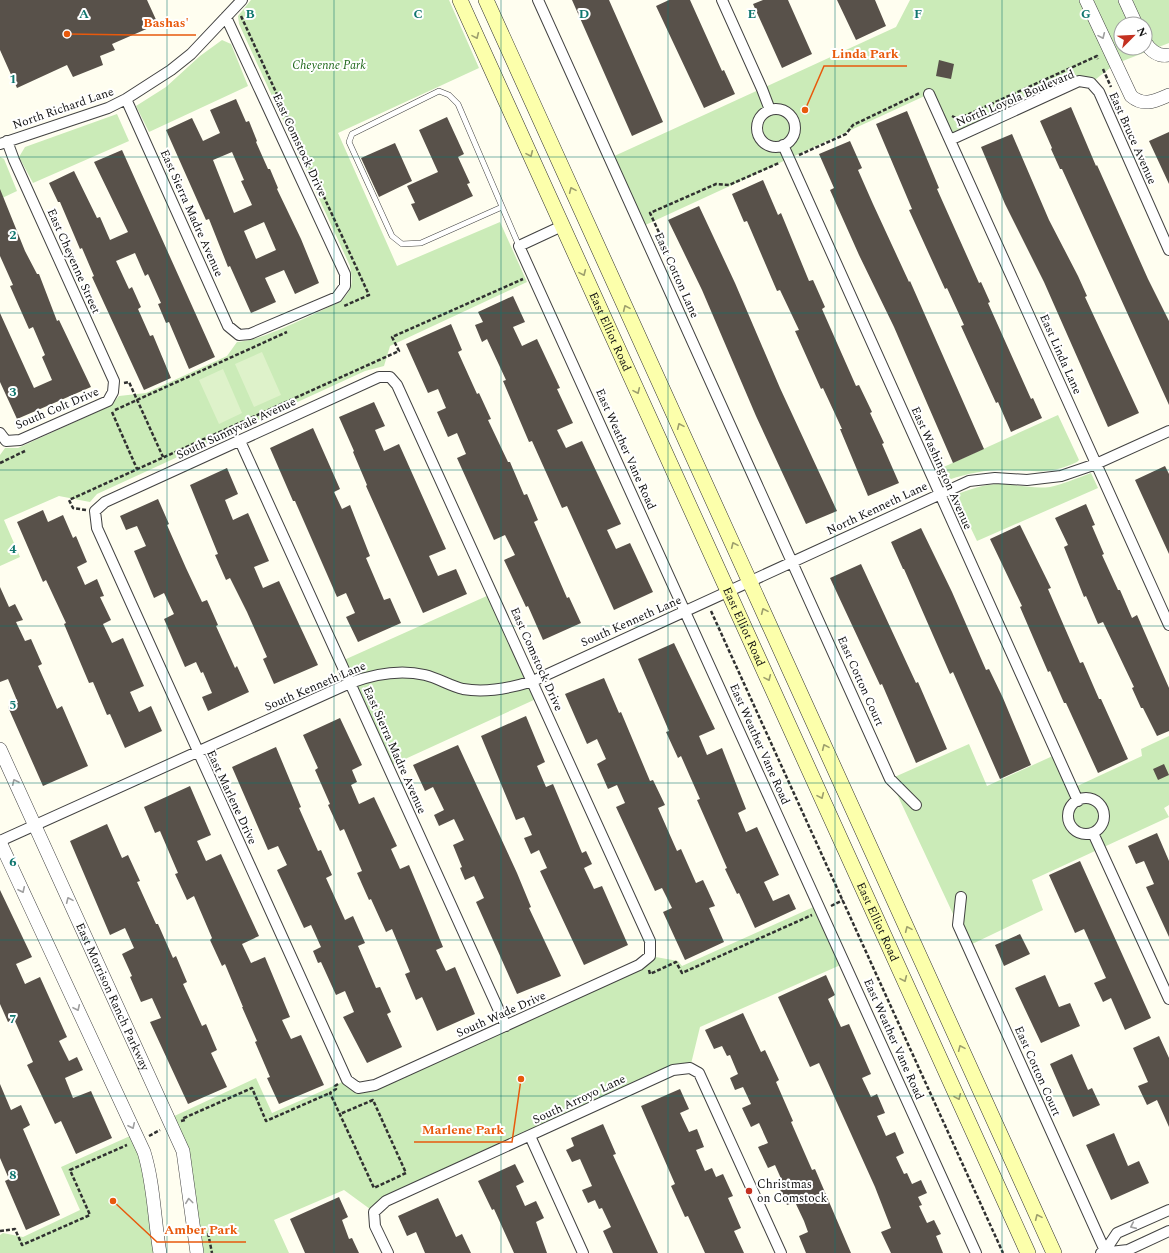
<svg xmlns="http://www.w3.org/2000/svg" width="1169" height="1253" viewBox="0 0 1169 1253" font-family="Spectral,serif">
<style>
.green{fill:#cbebb8;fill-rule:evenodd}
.pitch{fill:#def2ca}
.building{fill:#58514a;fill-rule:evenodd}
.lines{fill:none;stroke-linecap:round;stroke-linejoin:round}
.service-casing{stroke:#424242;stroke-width:6}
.minor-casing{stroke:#424242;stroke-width:12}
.tertiary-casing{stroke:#424242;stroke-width:14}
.secondary-casing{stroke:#313131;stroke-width:16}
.path{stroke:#313131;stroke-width:2.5;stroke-dasharray:4 2;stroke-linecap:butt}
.service{stroke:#fff;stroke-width:5}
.minor{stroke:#fff;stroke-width:10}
.tertiary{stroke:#fff;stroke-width:13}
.secondary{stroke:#fcffab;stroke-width:15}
.oneway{stroke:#9d9f6d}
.oneway2{stroke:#9f9f9f}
.grid{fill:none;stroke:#0f766e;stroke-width:1;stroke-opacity:0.55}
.poi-dot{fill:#c43121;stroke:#fff;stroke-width:1.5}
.labels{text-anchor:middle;stroke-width:4;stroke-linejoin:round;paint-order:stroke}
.park-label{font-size:12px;font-style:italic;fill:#21691c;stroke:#fff}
.street-label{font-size:12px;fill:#0f0f0f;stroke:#fff}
.poi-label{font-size:12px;fill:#0f0f0f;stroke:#fff;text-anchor:start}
.grid-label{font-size:13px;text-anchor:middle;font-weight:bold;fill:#0f766e;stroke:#fff;stroke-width:4;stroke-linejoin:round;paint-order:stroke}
.leader{fill:none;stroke:#e8590c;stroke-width:1.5}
.callout-dot{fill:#e8590c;stroke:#fff;stroke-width:1.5}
.callout-label{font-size:13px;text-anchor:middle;font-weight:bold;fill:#e8590c;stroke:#fff;stroke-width:4;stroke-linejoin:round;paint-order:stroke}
</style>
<rect width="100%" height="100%" fill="#fffef0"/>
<!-- green -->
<path class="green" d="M251 0H449L479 68 338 133 397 266 500 222 527 282 390 346 384 366 365 371 97 494 90 502 59 496 4 520 20 557 0 566V455L5 448H18L110 406 119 396 146 393 227 356 237 342C263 341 314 313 340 302 353 289 353 284 350 266L239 24 238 16Z
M910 0H1169V43L1115 64 1091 83 1079 81 950 140 929 94 641 227 610 158 896 27ZM1121 24H1145V48H1121Z
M222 40 231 44 248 86 149 132 136 106 166 87 200 56Z
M117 114 129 141 33 183 19 157 25 147Z
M0 157 4 159 17 191 0 199Z
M1058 415 1079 460 1077 462C1046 477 1028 469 998 470 978 471 961 475 943 482L937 470Z
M1091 473 1098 488 977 541 955 495C970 489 987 483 1003 484 1019 485 1034 489 1050 487 1064 484 1077 478 1091 473Z
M489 595 536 699 392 765 344 660Z
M1169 736V805L1164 808 1169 817 1032 880 1043 910 968 946 890 779 969 744 987 786 1057 754 1073 788 1142 756 1141 749Z
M818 905 845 963 700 1027 690 1068 374 1212 344 1190 274 1220 289 1253H197L183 1151 168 1119 256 1078 272 1113 347 1080 358 1088 650 956 678 961 682 966Z
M130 1136 141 1158 155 1253H0V1235L3 1233 23 1237 80 1210 61 1167Z"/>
<!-- pitch -->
<path class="pitch" d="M262 352 281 395 254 407 235 364Z
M223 369 242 413 219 424 199 380Z"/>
<!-- building -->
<path class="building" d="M0 0H147L158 24 112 44 115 50 100 56 103 65 73 77 67 65 17 88 0 50Z
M572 0H609L663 122 632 136Z
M669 0H690L722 71 724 70 735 94 704 108 656 6Z
M763 0H788L812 54 782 68 753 4Z
M837 0H875L886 26 856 40Z
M939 60 954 64 951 79 936 76Z
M236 99 246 122 249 121 257 141 256 142 268 169H270L278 188 277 189 301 239 319 283 295 294 284 270 265 278 276 302 251 313 230 266 228 267 209 219 206 220 166 130 192 118 203 141 220 133 210 110ZM232 152 244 180 241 181 252 205 234 213 213 160ZM264 222 276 250 256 259 244 231Z
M1071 107 1096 166 1097 165 1148 279 1169 321V405L1062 169H1060L1051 149 1052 148 1040 121Z
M907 111 939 188 937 189 979 283 981 282 990 302 988 303 1031 399 1033 398 1042 418 1011 432 998 402 996 403 961 326 964 325 947 288 945 289 909 210 912 209 876 124Z
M447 117 464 154 458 157 470 183 467 184 473 196 419 221 411 204 415 203 407 186 438 172 419 130Z
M1169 132V184L1149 141Z
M1012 134 1049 220 1078 276 1087 296 1085 297 1139 413 1108 427 1044 282 1005 204 981 147Z
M850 141 862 168 858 170 873 204 909 282 910 281 984 449 953 463 894 327 859 255 830 190 834 188 819 154Z
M395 143 412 181 379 197 361 158Z
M122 150 215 357 189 369 169 322 166 323 158 304 161 303 148 274 145 276 135 253 116 261 129 289 132 287 141 307 138 309 150 336 153 335 171 378 144 390 92 277 94 276 82 248 80 249 60 202H58L49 183 74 171 97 218 100 217 110 240 128 232 94 162Z
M763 180 778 215 781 213 809 281 813 280 825 307 822 309 856 386 859 385 872 412 870 413 884 443 882 444 899 483 868 496 840 429H842L823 388 821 389 795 331 799 330 780 290 777 291 747 221 744 222 732 194Z
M0 189 25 251 37 274H39L57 321 59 320 91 387 17 419 0 382V313L34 388 52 380 42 357 45 355 33 327 29 329 10 286 13 285 0 256Z
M699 206 735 283 780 388 837 511 806 524 756 416 702 290 668 220Z
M513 296 525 322 513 327 522 346 537 339 560 388 557 389 573 423 557 430 566 448 582 441 621 524 607 530 616 549 630 543 653 592 614 610 567 506 562 508 532 441 529 442 503 381 506 380 487 339 482 342 475 325 483 322 478 312Z
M451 324 462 350 458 352 477 394 479 393 491 419 488 420 508 462H510L524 495 527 494 538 520 534 522 567 598 569 597 581 623 543 640 528 606 526 607 504 560 515 555 505 535 494 540 457 458 466 454 457 433 448 437 437 412 446 408 438 389 428 393 406 344Z
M374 402 385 426 375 430 384 451 399 444 446 549 429 556 438 576 456 569 467 594 423 613 366 486 367 485 353 452 354 451 339 417Z
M313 428 340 489 334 492 342 509 350 505 370 556 366 558 384 600 390 598 401 623 358 642 346 617 355 613 346 593 337 597 295 501H293L270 448Z
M1165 466 1169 474V554L1135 480Z
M227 468 238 494 225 500 233 520 248 513 269 561 254 567 263 588 279 581 318 665 274 684 263 659 267 657 247 612 230 578 226 580 215 555 218 554 190 485Z
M158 499 169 524 167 525 186 568 202 602 207 600 218 625 216 626 235 668 237 666 249 692 208 711 202 697 212 693 203 672 201 673 196 662 185 667 164 619 174 614 164 593 154 598 134 551 146 546 137 526 126 530 120 516Z
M1086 504 1095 525 1092 526 1104 554 1102 555 1118 590H1120L1132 618 1137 615 1169 688V731L1157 736 1143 708H1141L1132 688 1134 687 1103 622 1098 624 1086 596 1084 597 1064 547 1068 545 1055 518Z
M43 510 48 522 63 515 73 538 76 536 87 562 77 567 85 585 97 579 104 596 100 597 111 620 103 624 112 643 123 638 144 686 130 692 139 712 151 706 162 731 125 748 110 714 107 715 93 682 89 683 64 624 66 623 46 580 43 582 17 522Z
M1020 525 1051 588 1048 589 1080 663 1083 662 1099 699H1101L1128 759 1098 773 1066 703H1064L1050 671 1048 672 1020 607 1022 606 990 539Z
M921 528 952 592 986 670 989 669 1003 698 1031 765 1000 779 953 672 950 674 904 569H903L891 542Z
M861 564 916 683 918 682 947 749 916 763 882 684 880 685 830 578Z
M0 587 9 607 15 604 23 620 16 622 25 641 31 639 42 664 38 666 57 709 62 706 88 766 43 786 8 707 18 703 8 679 0 682Z
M674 643 715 729 699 736 707 755 722 748 746 809 738 813 746 832 757 827 779 875 764 882 773 901 789 894 796 909 755 928 739 893 737 894 725 869 727 868 697 800 700 799 681 756 678 758 666 732 669 731 638 659Z
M604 678 619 713 621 712 650 781 653 780 665 805 658 808 677 851 681 849 696 883 703 880 715 906 709 908 724 942 685 960 663 912 672 908 662 888 655 891 616 807 625 803 617 785 608 789 597 764 606 759 597 739 587 744 565 694Z
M526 716 545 762 537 766 546 787 553 784 582 853 586 851 592 864 584 868 594 889 602 886 628 945 584 965 540 871 547 868 539 850 531 854 524 838 532 835 524 817 516 820 481 736Z
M340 718 362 765 352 770 357 782 351 785 359 804 374 797 397 846 391 849 400 869 409 865 429 913 443 947 436 950 446 971 455 967 475 1014 437 1031 422 997 416 1000 405 974 410 972 392 929 386 932 371 899 369 900 357 873 362 871 344 829 340 831 328 805 330 804 315 770 318 768 303 735Z
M458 745 517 873 531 907 529 908 561 976 517 994 476 902 484 898 474 876 465 880 460 868 462 867 453 845 464 840 454 819 439 826 434 815 444 810 433 787 425 791 413 765Z
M276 747 301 807 299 808 318 851 321 850 332 875 326 878 345 920 353 916 365 943 358 946 376 988 380 987 391 1012 387 1014 402 1047 367 1063 343 1017 354 1012 345 991 336 995 321 962 318 963 313 951 321 947 311 925 304 928 277 870 287 865 278 846 268 850 232 767Z
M1164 764 1169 775 1158 780 1153 769Z
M190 786 211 835 197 841 206 861 221 854 259 936 242 944 251 963 265 957 290 1017 282 1020 291 1039 301 1035 324 1085 279 1104 267 1078 270 1077 255 1042 257 1041 242 1007H243L225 964 222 966 210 940 212 938 194 896 187 900 175 874 178 873 160 831 155 833 144 807Z
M107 824 122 858 128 855 140 881 137 882 156 924H158L173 958 176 956 187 982 183 984 202 1026 206 1024 217 1050 211 1053 227 1087 188 1104 150 1022 161 1018 152 998 141 1002 130 977 132 976 122 954 134 948 125 928 110 935 70 841Z
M1157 833 1169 861V937L1146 887 1154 884 1144 861 1136 864 1128 846Z
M1080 861 1151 1018 1125 1030 1111 998 1103 1002 1094 983 1106 978 1084 929 1075 933 1049 875Z
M0 890 32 957 16 964 25 984 40 977 67 1037 59 1041 69 1061 77 1057 83 1070 65 1078 73 1098 91 1091 112 1138 76 1154 61 1121 55 1124 39 1090 27 1065 33 1062 14 1019 8 1022 0 1004Z
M1020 934 1030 954 1004 966 995 945Z
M826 975 835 995 828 999 841 1027 849 1024 871 1074 862 1078 871 1097 877 1094 885 1113 877 1116 886 1136 895 1132 904 1153 896 1157 904 1174 907 1173 912 1184 921 1180 927 1193 918 1197 922 1205 919 1206 927 1223 934 1220 941 1234 936 1236 943 1253H891L881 1232 891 1228 875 1187 819 1063 810 1067 778 997Z
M1045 975 1059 1007 1070 1003 1080 1026 1041 1043 1015 988Z
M743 1013 761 1052 765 1050 779 1080 776 1082 793 1121 791 1122 812 1170 815 1169 851 1253H806L799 1236 808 1232 804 1221 795 1202 787 1205 778 1185 783 1183 775 1165 768 1168 758 1147 768 1143 759 1123 751 1127 742 1108 751 1104 743 1087 735 1090 730 1078 738 1074 730 1055 727 1056 722 1046 714 1049 705 1030Z
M1159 1036 1169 1058V1127L1157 1100 1147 1105 1138 1086 1148 1082 1133 1048Z
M1072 1054 1088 1090 1092 1088 1100 1105 1073 1117 1050 1064Z
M0 1084 11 1110 21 1105 30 1125 23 1129 60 1215 26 1230 5 1181 9 1179 0 1158Z
M680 1089 689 1109 680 1113 689 1132 697 1129 704 1147 696 1150 705 1171 712 1168 716 1177 723 1174 733 1196 728 1198 741 1228 734 1231 744 1253H705L688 1216 685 1217 671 1186 675 1184 641 1106Z
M603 1124 616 1154 613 1155 658 1253H613L603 1231 611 1227 602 1208 599 1209 595 1200 588 1203 582 1190 592 1186 580 1159 572 1162 566 1150 574 1146 571 1138Z
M1114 1133 1128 1166 1139 1161 1149 1183 1111 1200 1086 1145Z
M515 1164 524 1182 516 1186 525 1206 536 1201 544 1218 536 1222 547 1253H514L494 1209 492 1210 478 1181Z
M339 1197 348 1217 342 1220 349 1239 352 1238 359 1253H305L290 1219Z
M438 1198 456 1237 462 1234 471 1253H425L416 1232 407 1236 398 1216Z"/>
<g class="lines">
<!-- service casing -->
<g class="service-casing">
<path id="service" d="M502 207 421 243 402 244 392 236 349 142 352 134 439 91 449 95 458 104 519 246"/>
</g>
<!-- minor casing -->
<g class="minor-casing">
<path id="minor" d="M538 0 890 779 916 805
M722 0 762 89 770 110
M929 94 1169 625
M126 99 228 326 239 335 250 334 337 297 345 286V274L226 17
M757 128a19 19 0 1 1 38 0a19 19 0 1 1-38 0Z
M950 140 1079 81 1091 83 1099 92 1169 250
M0 144 108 108 126 99 171 70 191 54 242 0
M783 145 1078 801
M562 226 519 246 976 1253
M379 377H390L397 385 650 941V956L639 965 375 1085 358 1088 347 1080 97 528 95 511 105 502Z
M0 433 6 441 20 440 108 401 113 392 114 381 14 160 7 141
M240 441 506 1026
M1068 816a18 18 0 1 1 36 0a18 18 0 1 1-36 0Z
M1093 833 1169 999
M0 841 350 683C374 674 399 669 425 675 438 678 450 686 463 689 486 693 511 688 533 681L969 481 995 478 1027 480 1061 476 1096 464 1169 431
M961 897 958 925 1106 1253
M530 1136 583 1253
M1105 1251 1117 1233 1169 1210
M388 1253 375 1226 374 1212 386 1201 673 1070 690 1068 699 1073 781 1253
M1101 1253 1128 1250 1169 1231"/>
</g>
<!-- tertiary casing -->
<g class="tertiary-casing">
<g id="tertiary">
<path d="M1086 0 1131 96C1144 107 1155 101 1169 95"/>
<path d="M1125 0 1136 24"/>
<path d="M1145 42C1150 50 1158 57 1169 55"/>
<path id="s1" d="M0 749 183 1151 197 1253"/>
<path d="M0 842 144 1152C154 1184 154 1219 160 1253"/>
</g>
</g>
<!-- secondary casing -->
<g class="secondary-casing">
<g id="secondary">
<path id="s2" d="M460 0 1028 1253"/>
<path d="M486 0 1054 1253"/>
</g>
</g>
<!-- path -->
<path class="path" d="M241 16 369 295 344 306
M1103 69 1111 87
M952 116 958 119 1097 56 1098 59
M799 155 846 134 853 125 920 93
M658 241 662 239 650 213 716 184 729 185 779 163
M124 383 129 382 163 457
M115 410 287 332
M112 412 137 469
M0 463 25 451
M86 510 73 508 69 500 399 351 392 337 523 279
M711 611 1003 1253
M831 906 843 900
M649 970 650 974 676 962 682 973 812 915
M338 1084 335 1086 336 1089 330 1093 374 1188 406 1173 373 1100 340 1114
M181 1121 185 1120 184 1118 252 1088 266 1121 330 1093
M149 1136 160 1130
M0 1231 15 1229 22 1245 90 1215 70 1170 127 1145
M208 1233 212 1253"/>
<!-- service -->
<use href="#service" class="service"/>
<!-- minor -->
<use href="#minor" class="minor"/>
<!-- tertiary -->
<use href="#tertiary" class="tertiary"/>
<!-- secondary -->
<use href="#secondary" class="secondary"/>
</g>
<!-- one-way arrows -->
<defs><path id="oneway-chevron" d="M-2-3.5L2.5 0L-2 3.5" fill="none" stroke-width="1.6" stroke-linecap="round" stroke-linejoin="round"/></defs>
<g class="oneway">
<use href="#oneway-chevron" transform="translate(476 36) rotate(66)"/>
<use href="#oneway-chevron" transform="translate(530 154) rotate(66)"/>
<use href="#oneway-chevron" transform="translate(572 190) rotate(-114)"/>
<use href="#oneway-chevron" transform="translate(583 273) rotate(66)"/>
<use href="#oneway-chevron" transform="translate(626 308) rotate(-114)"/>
<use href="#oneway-chevron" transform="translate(637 391) rotate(66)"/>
<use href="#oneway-chevron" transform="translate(680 426) rotate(-114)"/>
<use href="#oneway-chevron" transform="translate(734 545) rotate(-114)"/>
<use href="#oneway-chevron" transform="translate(764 611) rotate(-114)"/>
<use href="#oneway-chevron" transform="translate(768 678) rotate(66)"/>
<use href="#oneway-chevron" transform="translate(825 747) rotate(-114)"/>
<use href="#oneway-chevron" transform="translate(821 796) rotate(66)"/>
<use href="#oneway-chevron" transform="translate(908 929) rotate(-114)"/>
<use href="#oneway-chevron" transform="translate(904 979) rotate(66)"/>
<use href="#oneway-chevron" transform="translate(961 1048) rotate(-114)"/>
<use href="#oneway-chevron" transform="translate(958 1097) rotate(66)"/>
<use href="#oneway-chevron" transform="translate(1038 1217) rotate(-114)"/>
</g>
<g class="oneway2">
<use href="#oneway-chevron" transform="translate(1102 36) rotate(66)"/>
<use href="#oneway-chevron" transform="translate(15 782) rotate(-115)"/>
<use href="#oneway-chevron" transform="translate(22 890) rotate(65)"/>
<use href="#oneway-chevron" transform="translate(69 900) rotate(-114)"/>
<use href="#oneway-chevron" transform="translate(77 1008) rotate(65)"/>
<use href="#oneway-chevron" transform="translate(132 1126) rotate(65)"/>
<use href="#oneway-chevron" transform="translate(189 1201) rotate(-97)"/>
<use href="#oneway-chevron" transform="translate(1133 1226) rotate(156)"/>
</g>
<!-- grid -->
<path class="grid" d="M167 0V1253M334 0V1253M501 0V1253M668 0V1253M835 0V1253M1002 0V1253M0 157H1169M0 313H1169M0 470H1169M0 626H1169M0 783H1169M0 940H1169M0 1096H1169"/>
<!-- markers -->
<circle class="poi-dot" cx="749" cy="1191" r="4"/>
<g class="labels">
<!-- park labels -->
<g class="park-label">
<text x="329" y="69">Cheyenne Park</text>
</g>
<!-- street labels -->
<g class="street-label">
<text transform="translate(1015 98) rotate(-23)" y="4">North Loyola Boulevard</text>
<text transform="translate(63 108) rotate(-19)" y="4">North Richard Lane</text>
<text transform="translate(1133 138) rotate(66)" y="4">East Bruce Avenue</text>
<text transform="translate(300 145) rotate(65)" y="4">East Comstock Drive</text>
<text transform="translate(192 213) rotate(66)" y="4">East Sierra Madre Avenue</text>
<text transform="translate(74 261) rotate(66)" y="4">East Cheyenne Street</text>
<text transform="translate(677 275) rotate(66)" y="4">East Cotton Lane</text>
<text dy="4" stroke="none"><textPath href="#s2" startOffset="364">East Elliot Road</textPath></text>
<text transform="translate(1061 354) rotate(66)" y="4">East Linda Lane</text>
<text transform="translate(57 408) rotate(-23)" y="4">South Colt Drive</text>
<text transform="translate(236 428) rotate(-25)" y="4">South Sunnyvale Avenue</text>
<text transform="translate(626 449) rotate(66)" y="4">East Weather Vane Road</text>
<text transform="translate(942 468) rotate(66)" y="4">East Washington Avenue</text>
<text transform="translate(877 508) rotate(-25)" y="4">North Kenneth Lane</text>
<text transform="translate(631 621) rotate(-24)" y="4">South Kenneth Lane</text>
<text dy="4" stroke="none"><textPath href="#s2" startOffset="688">East Elliot Road</textPath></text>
<text transform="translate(537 659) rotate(66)" y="4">East Comstock Drive</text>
<text transform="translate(861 681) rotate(66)" y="4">East Cotton Court</text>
<text transform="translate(315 686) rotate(-23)" y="4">South Kenneth Lane</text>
<text transform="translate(760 744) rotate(66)" y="4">East Weather Vane Road</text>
<text transform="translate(395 750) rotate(66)" y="4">East Sierra Madre Avenue</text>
<text transform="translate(232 797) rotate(65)" y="4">East Marlene Drive</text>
<text dy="4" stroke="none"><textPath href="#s2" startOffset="1012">East Elliot Road</textPath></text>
<text dy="4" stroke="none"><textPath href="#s1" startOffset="272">East Morrison Ranch Parkway</textPath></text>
<text transform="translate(501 1014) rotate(-24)" y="4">South Wade Drive</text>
<text transform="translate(894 1039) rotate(66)" y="4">East Weather Vane Road</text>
<text transform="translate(1038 1071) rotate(66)" y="4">East Cotton Court</text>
<text transform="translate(579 1099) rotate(-25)" y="4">South Arroyo Lane</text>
</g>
<!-- poi labels -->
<g class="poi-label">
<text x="757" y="1188">Christmas<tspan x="757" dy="14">on Comstock</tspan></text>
</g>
</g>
<g class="grid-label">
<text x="84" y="18">A</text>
<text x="250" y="18">B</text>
<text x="418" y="18">C</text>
<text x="584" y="18">D</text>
<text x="752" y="18">E</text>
<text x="918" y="18">F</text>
<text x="1086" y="18">G</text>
<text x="13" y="83">1</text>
<text x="13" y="239">2</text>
<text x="13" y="396">3</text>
<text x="13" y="553">4</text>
<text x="13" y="709">5</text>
<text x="13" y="866">6</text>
<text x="13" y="1023">7</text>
<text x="13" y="1179">8</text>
</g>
<!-- callouts -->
<path class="leader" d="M67 34L135 35H196M805 110L824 66H907M521 1079L512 1142H414M113 1201L157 1242H246"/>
<g class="callout-dot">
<circle cx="67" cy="34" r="4"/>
<circle cx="805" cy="110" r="4"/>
<circle cx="521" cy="1079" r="4"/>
<circle cx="113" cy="1201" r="4"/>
</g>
<g class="callout-label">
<text x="166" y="27">Bashas'</text>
<text x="865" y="58">Linda Park</text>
<text x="463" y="1134">Marlene Park</text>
<text x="201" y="1234">Amber Park</text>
</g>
<!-- north arrow -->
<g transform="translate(1133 36) rotate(66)"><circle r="19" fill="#ffffff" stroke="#9f9f9f"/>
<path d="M0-3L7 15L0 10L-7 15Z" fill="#c43121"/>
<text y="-6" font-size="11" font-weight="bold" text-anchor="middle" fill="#0f0f0f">N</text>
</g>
</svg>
